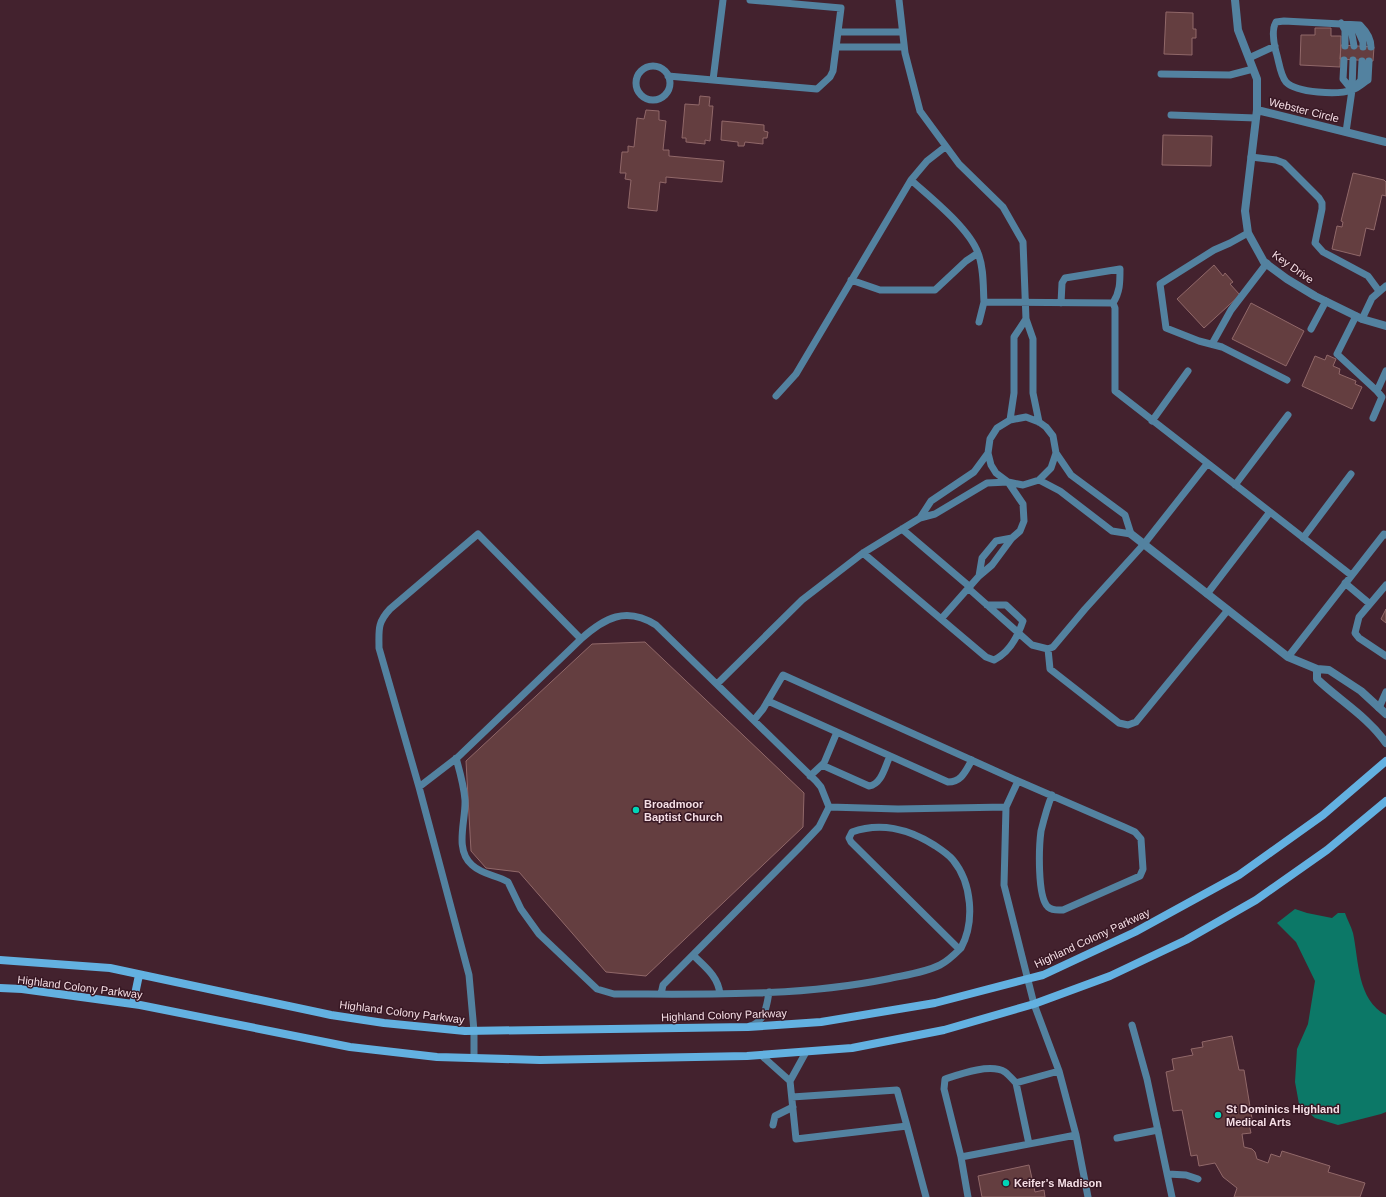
<svg xmlns="http://www.w3.org/2000/svg" width="1386" height="1197" viewBox="0 0 1386 1197" font-family="Helvetica,sans-serif">
<style>
.water{fill:#0c7867}
.building{fill:#643e40;stroke:#916869}
.lines{fill:none;stroke-linecap:round;stroke-linejoin:round}
.lane{stroke:#5382a0;stroke-width:7}
.street{stroke:#5382a0;stroke-width:8}
.secondary{stroke:#63b1e1;stroke-width:8}
.poi-dot{fill:#00d5b7;stroke:#381824;stroke-width:1.5}
.labels{text-anchor:middle;stroke-width:3;stroke-linejoin:round;paint-order:stroke}
.street-label{font-size:11px;fill:#f5dee5;stroke:#381824}
.poi-label{font-size:11px;font-weight:bold;fill:#f5dee5;stroke:#381824;text-anchor:start}
</style>
<rect width="100%" height="100%" fill="#43222e"/>
<!-- water -->
<path class="water" d="M1295 909 1307 913 1332 918 1338 913H1345C1347 919 1351 926 1353 933 1359 961 1357 1000 1386 1015V1112L1381 1114 1338 1125 1315 1118 1299 1104 1295 1082 1297 1049 1308 1024 1315 981 1296 942 1277 923Z"/>
<!-- building -->
<path class="building" d="M1166 12 1193 13V29H1196V38H1192V55L1164 54Z
M1315 28H1331V36H1341L1340 67 1300 65 1301 35H1315Z
M1341 45 1374 47 1373 61 1340 59Z
M700 96 710 97 709 106H713L710 141 705 140V144L686 142V138H682L685 104 699 105Z
M646 110 659 111V120L666 121 663 150H669V156L724 161 722 182 666 177V183L660 182 657 211 628 208 631 180 625 179 626 173H620L622 152H628V146L634 147 637 118 644 119Z
M722 121 764 125V131L768 132 767 138H763V144L745 142 744 146H738V142L721 140Z
M1163 135 1212 136 1211 166 1162 165Z
M1353 173 1384 180 1386 182V196L1382 195 1374 230 1366 228 1360 256 1332 249 1337 226 1342 227 1343 222 1341 221Z
M1214 265 1223 276 1225 273 1233 282 1230 284 1240 295 1204 328 1177 299Z
M1251 303 1304 331 1286 366 1232 339Z
M1327 355 1336 359 1333 366 1340 369 1339 374 1356 381 1355 384 1362 387 1352 409 1302 386 1315 356 1325 360Z
M1386 609V623L1381 619Z
M645 642 804 793 803 827 646 976 606 972 519 872 486 868 471 851 466 761 592 644Z
M1232 1036 1239 1070H1244L1252 1119 1248 1120 1251 1133 1242 1134 1244 1147 1252 1149 1255 1152 1257 1159 1268 1163 1271 1154 1280 1157 1282 1151 1330 1166 1328 1172 1365 1183 1360 1197H1234L1237 1188 1223 1177 1215 1163 1199 1166 1197 1155 1191 1156 1182 1110 1173 1111 1166 1072 1174 1070 1172 1059 1193 1055 1191 1049 1203 1047 1202 1042Z
M1029 1165 1035 1192 1044 1190 1045 1197H982L978 1176Z"/>
<g class="lines">
<!-- lane -->
<path class="lane" d="M723 0 713 80 817 89 830 77 833 71 841 8 750 0
M899 0 905 53 920 111 959 164 1003 207 1023 242 1026 319 1033 339V393L1039 422
M1341 23 1345 30V46
M1345 25 1351 29 1354 46
M1349 25 1357 28 1363 42V47
M838 32H902
M836 47H904
M1249 58 1275 46
M1344 60 1343 79 1352 90
M1369 61 1368 80C1363 83 1358 88 1352 90 1338 95 1297 93 1286 82 1280 75 1279 61 1276 52 1274 44 1271 30 1276 22L1284 21 1360 25C1366 31 1371 38 1371 47
M636 83a17 17 0 1 1 34 0a17 17 0 1 1-34 0Z
M1161 74 1230 75 1253 69
M668 76 713 80
M1355 87 1361 80 1362 61
M1171 115 1256 118
M1346 132 1352 90 1353 60
M1251 157 1276 160 1284 163 1319 198 1322 203V209L1315 243 1323 252 1368 276 1379 291
M911 180C931 198 969 228 978 253 984 268 983 286 984 302
M1248 233 1230 243 1214 250 1160 284 1166 328 1199 341 1222 347 1287 380
M851 280 880 290H935L966 261 978 253
M1061 303 1062 283 1065 278 1120 269C1120 283 1120 292 1113 303
M1356 316 1337 354 1377 391 1386 371
M1362 319 1372 298 1386 286
M979 322 984 302 1113 303 1115 308V391L1351 575
M1311 329 1326 301
M1212 344 1231 310 1267 263
M776 396 796 374 911 180 927 161 945 147
M1373 418 1382 397 1377 391
M1010 420 1014 393V337L1026 319
M1152 421 1188 371
M1039 480 1060 491 1112 531 1131 534 1125 515 1071 475 1056 453
M1235 485 1288 415
M920 518 931 501 974 472 988 453
M902 529 970 587
M1303 538 1351 474
M863 553 986 657 994 660C1009 653 1018 636 1023 621L1006 605H987
M979 576 992 565 1012 538
M1345 583 1370 604
M1386 585 1359 617 1355 633 1359 638 1386 656
M968 588 1032 645 1048 649 1053 647 1085 609 1144 544 1207 464
M1207 594 1270 512
M1048 649 1050 669 1119 723 1128 725 1136 722 1228 610
M1288 657 1384 534 1386 535
M717 684 802 600 863 553 920 518 935 514 987 483 1008 482 1023 485 1039 480 1051 468 1056 453 1053 436 1046 427 1039 422 1026 417 1010 420 997 428 990 439 988 453 991 465 996 473 1008 482 1023 504 1024 521 1020 531 1012 538 996 541 982 558 979 576 941 619
M768 701 948 782C962 782 966 770 972 760
M1379 708 1386 692
M754 720 763 709 783 675 1018 781
M456 758C460 772 464 786 465 800 466 821 454 849 472 865 483 875 496 875 508 882L521 909 539 934 597 989 614 994C705 994 798 997 887 979 905 975 924 973 940 965 948 961 955 954 961 948 975 922 972 883 953 860 948 854 940 849 934 845 909 829 880 822 852 832L849 838 851 842 959 949
M822 765 869 786C882 784 885 766 890 756
M810 776 824 763 837 732
M419 787 458 757 581 639
M1052 795C1047 807 1044 819 1041 831 1039 846 1037 897 1048 907 1053 911 1058 910 1063 910L1140 876 1143 869 1141 839 1135 832 1124 827 1018 781 1006 807 1004 885 1034 1004 1059 1071 1076 1135 1088 1197
M829 807 898 809 1006 807
M693 955C705 967 718 976 720 994
M1132 1025 1147 1079 1172 1197
M750 1026C765 1022 767 1005 769 992
M806 1052 790 1081 796 1139 907 1126 926 1197
M761 1055 790 1081
M474 1058V1031L469 975 419 787 379 648C379 630 377 623 390 609L478 534 581 639C604 618 626 606 656 625L816 781 821 787 829 807 819 827 800 847 663 985 661 994
M1059 1071 1016 1083C1013 1080 1009 1075 1005 1072 991 1063 960 1074 945 1079L944 1089 961 1157 1076 1135
M1016 1083 1029 1144
M792 1097 897 1090 907 1126
M773 1125 775 1116 793 1107
M1117 1138 1158 1130
M961 1157 968 1197
M1168 1174 1186 1175 1198 1179"/>
<!-- street -->
<path class="street" d="M1235 0 1238 30 1257 79V110L1386 142
M1257 110 1245 211 1248 233 1264 262 1287 279 1315 296 1362 319 1386 326
M1131 534 1288 657 1317 669 1329 670 1361 691 1386 714
M1317 669V679C1339 700 1368 717 1386 743"/>
<!-- secondary -->
<path class="secondary" d="M0 960 110 968 331 1015 384 1023 465 1031 748 1027 821 1022 935 1003 1027 979 1043 975 1135 932 1239 875 1323 815 1386 761
M0 988 22 989 140 1005 350 1047 437 1057 540 1060 747 1056 852 1048 944 1030 1034 1004 1110 976 1186 940 1256 900 1327 850 1386 801
M133 1004 139 975"/>
</g>
<!-- markers -->
<g class="poi-dot">
<circle cx="636" cy="810" r="4"/>
<circle cx="1218" cy="1115" r="4"/>
<circle cx="1006" cy="1183" r="4"/>
</g>
<g class="labels">
<!-- street labels -->
<g class="street-label">
<text transform="translate(1304 110) rotate(14)" y="4">Webster Circle</text>
<text transform="translate(1293 267) rotate(35)" y="4">Key Drive</text>
<text transform="translate(1092 938) rotate(-25)" y="4">Highland Colony Parkway</text>
<text transform="translate(80 987) rotate(7)" y="4">Highland Colony Parkway</text>
<text transform="translate(402 1012) rotate(7)" y="4">Highland Colony Parkway</text>
<text transform="translate(724 1015) rotate(-2)" y="4">Highland Colony Parkway</text>
</g>
<!-- poi labels -->
<g class="poi-label">
<text x="644" y="808">Broadmoor<tspan x="644" dy="13">Baptist Church</tspan></text>
<text x="1226" y="1113">St Dominics Highland<tspan x="1226" dy="13">Medical Arts</tspan></text>
<text x="1014" y="1187">Keifer’s Madison</text>
</g>
</g>
</svg>
